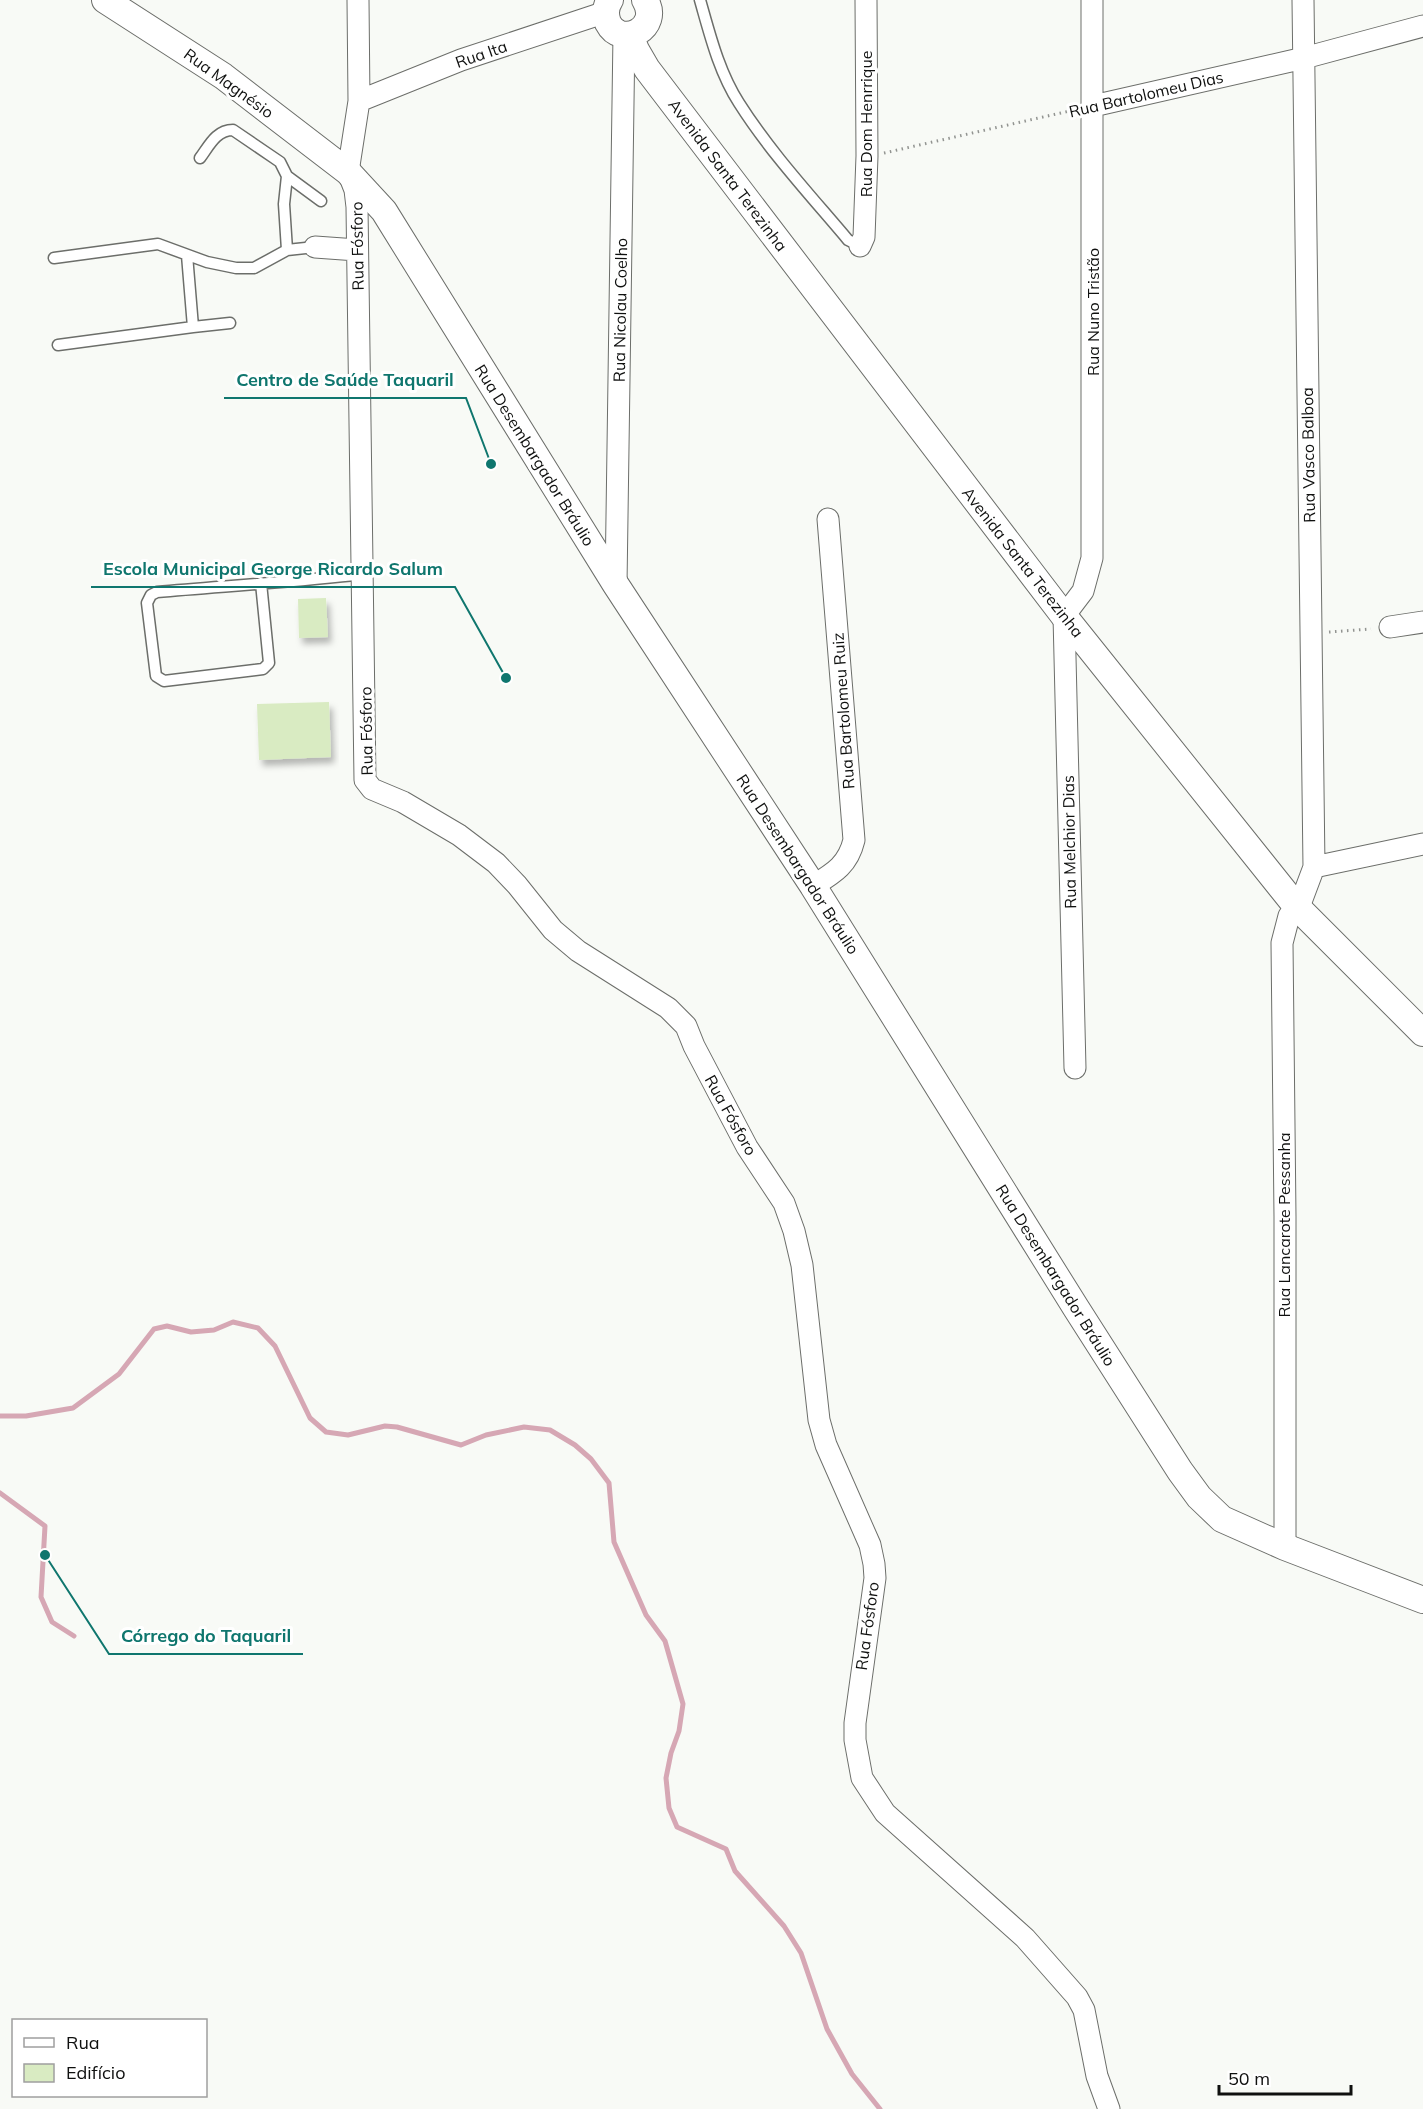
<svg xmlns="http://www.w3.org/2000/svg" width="1423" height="2109" viewBox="0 0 1423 2109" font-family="Mulish,sans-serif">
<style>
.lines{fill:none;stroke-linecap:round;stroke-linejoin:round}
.stream{stroke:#d6a7b4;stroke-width:5}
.building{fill:#d9ebc2;filter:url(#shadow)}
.service-casing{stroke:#6c6e6a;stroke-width:13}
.minor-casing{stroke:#6c6e6a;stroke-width:23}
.tertiary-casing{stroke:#6c6e6a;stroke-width:28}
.path{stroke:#929491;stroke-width:3;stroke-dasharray:1.5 4.5;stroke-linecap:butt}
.service{stroke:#fff;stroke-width:10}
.minor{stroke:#fff;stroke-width:21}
.tertiary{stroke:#fff;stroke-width:26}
.labels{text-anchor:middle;stroke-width:6;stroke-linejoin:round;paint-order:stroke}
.street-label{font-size:16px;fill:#0f100f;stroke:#fff}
.leader{fill:none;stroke:#0f766e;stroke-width:2}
.callout-dot{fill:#0f766e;stroke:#fff;stroke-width:2}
.callout-label{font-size:18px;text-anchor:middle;font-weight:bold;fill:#0f766e;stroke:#fff;stroke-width:6;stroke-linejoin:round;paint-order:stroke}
</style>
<defs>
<filter id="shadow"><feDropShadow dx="3.5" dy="6" stdDeviation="3" flood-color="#0004"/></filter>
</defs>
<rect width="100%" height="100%" fill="#f8faf6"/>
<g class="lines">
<!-- stream -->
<path class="stream" d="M0 1416H26L73 1408 119 1374 154 1329 167 1326 191 1332 214 1330 233 1322 258 1328 275 1346 310 1418 326 1432 348 1435 385 1426 397 1427 461 1445 486 1435 524 1427 550 1430 575 1445 591 1459 609 1483 614 1542 646 1615 665 1641 683 1704 679 1731 671 1753 666 1778 669 1808 677 1827 726 1849 735 1871 784 1926 801 1953 827 2029 852 2074 880 2109
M0 1493 45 1526 41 1597 52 1622 74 1636"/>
</g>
<!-- building -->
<path class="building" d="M326 598 328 637 299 638 298 599Z
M329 702 331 757 259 760 257 704Z"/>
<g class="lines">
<!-- service casing -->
<g class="service-casing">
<path id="service" d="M700 0C710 35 719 72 739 103 770 152 811 196 848 240L860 246
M200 158C209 146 216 130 233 130L280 162 287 176 284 204 287 250
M287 176 321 201
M54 258 158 244 207 262 236 268H254L287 250 315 247
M193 327 230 323
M58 345 193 327 187 255
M261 583 269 663 263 669 164 681 156 676 147 603 151 595 157 592C226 586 295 582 363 574"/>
</g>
<!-- minor casing -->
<g class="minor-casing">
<path id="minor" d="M358 0 359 101 348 172 355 190 357 207 365 780 372 789 403 802 459 835 496 863 517 885 553 930 578 951 668 1008 686 1026 694 1046 747 1147 784 1203 794 1231 802 1265 819 1420 826 1445 870 1545 874 1564 875 1578 855 1723V1740L862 1778 885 1813 1025 1938 1077 1997 1084 2010 1097 2076 1109 2109
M359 101 461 60 606 12
M1093 106 1304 58 1423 26
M860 246 864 237 867 156 866 0
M315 247 357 250
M616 585 624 34
M1390 627 1423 622
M1314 867 1423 844
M813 886C834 873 848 865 854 840L828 519
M1075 1068 1064 616 1083 591 1092 558V0
M1285 1547V1216L1282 943 1289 916 1302 899 1314 867 1303 0"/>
</g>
<!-- tertiary casing -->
<g class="tertiary-casing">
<path id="tertiary" d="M105 0 223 76 348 172 384 211 616 585 813 886 1076 1308 1180 1471 1199 1497 1222 1519 1285 1547 1423 1600
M610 0C605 7 605 15 608 23 621 49 662 28 645 0
M630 35 636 50 647 69 1064 616 1296 906 1423 1033"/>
</g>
<!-- path -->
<path class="path" d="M884 153 1074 110
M1329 632 1371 629"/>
<!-- service -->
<use href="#service" class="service"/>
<!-- minor -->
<use href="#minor" class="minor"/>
<!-- tertiary -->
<use href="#tertiary" class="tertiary"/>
</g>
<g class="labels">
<!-- street labels -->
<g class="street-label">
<text transform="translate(481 54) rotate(-19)" y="6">Rua Ita</text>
<text transform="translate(229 83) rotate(36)" y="6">Rua Magnésio</text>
<text transform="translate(1146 94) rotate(-13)" y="6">Rua Bartolomeu Dias</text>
<text transform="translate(866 124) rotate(-90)" y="6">Rua Dom Henrrique</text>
<text transform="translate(728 175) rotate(53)" y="6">Avenida Santa Terezinha</text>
<text transform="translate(357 246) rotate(-91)" y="6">Rua Fósforo</text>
<text transform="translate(620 310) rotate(-89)" y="6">Rua Nicolau Coelho</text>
<text transform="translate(1093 312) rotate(-90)" y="6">Rua Nuno Tristão</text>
<text transform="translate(535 455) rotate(58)" y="6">Rua Desembargador Bráulio</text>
<text transform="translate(1308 455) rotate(-91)" y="6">Rua Vasco Balboa</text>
<text transform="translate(1023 562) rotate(52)" y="6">Avenida Santa Terezinha</text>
<text transform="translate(843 711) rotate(-94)" y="6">Rua Bartolomeu Ruiz</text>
<text transform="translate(366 731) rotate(-91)" y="6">Rua Fósforo</text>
<text transform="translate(1069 842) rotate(-91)" y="6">Rua Melchior Dias</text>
<text transform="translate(798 864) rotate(57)" y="6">Rua Desembargador Bráulio</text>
<text transform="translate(731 1115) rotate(61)" y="6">Rua Fósforo</text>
<text transform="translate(1284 1225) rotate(-90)" y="6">Rua Lancarote Pessanha</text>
<text transform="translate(1056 1275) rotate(58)" y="6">Rua Desembargador Bráulio</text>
<text transform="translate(867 1626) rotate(-82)" y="6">Rua Fósforo</text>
</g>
</g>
<!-- callouts -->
<path class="leader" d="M491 464L466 398H224M506 678L455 587H91M45 1555L109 1654H303"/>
<g class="callout-dot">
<circle cx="491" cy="464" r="6"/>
<circle cx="506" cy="678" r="6"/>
<circle cx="45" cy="1555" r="6"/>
</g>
<g class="callout-label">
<text x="345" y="386">Centro de Saúde Taquaril</text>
<text x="273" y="575">Escola Municipal George Ricardo Salum</text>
<text x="206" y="1642">Córrego do Taquaril</text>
</g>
<!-- legend -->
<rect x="12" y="2019" width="195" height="78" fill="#ffffff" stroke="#9f9f9f" stroke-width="1.5"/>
<rect x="24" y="2038" width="30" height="9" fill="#ffffff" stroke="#9f9f9f" stroke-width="1.5"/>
<text x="66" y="2049" font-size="18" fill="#0f100f">Rua</text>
<rect x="24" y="2064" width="30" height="18" fill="#d9ebc2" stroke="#9f9f9f" stroke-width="1.5"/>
<text x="66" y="2079" font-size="18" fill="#0f100f">Edifício</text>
<!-- scale -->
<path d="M1219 2085v9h132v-9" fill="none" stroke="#0f100f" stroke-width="3"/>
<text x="1228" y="2085" font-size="18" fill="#0f100f" stroke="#ffffff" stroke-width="4.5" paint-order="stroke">50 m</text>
</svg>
